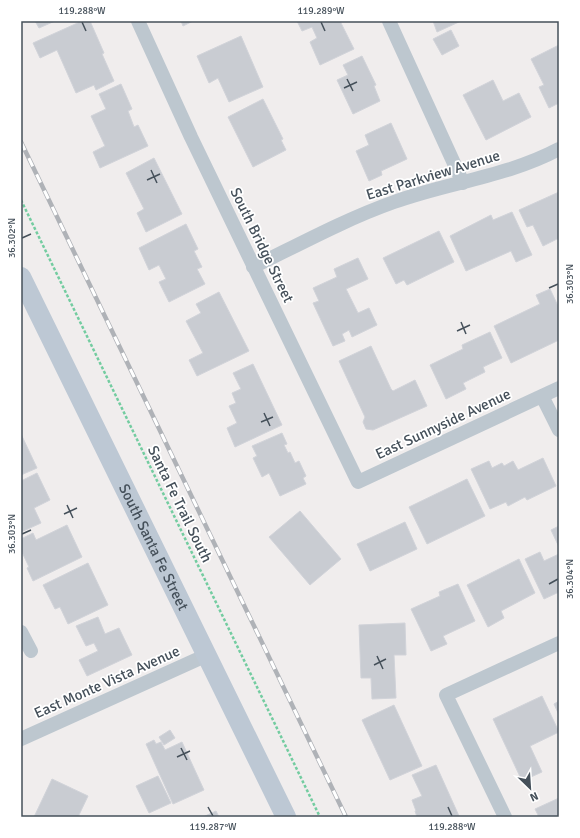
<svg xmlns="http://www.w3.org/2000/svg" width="580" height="838" viewBox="0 0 580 838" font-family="Signika,sans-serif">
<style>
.building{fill:#c9ccd2;stroke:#d1d3d9}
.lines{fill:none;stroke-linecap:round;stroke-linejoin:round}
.path{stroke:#73cca0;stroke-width:2.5;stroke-dasharray:3 2;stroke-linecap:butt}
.street{stroke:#bdc7cf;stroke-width:14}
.secondary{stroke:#bdc8d4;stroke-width:20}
.rail-casing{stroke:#afb2b7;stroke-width:4.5}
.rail{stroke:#fff;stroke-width:3;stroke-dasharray:9;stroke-linecap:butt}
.ticks{fill:none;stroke:#45505a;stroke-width:1.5}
.labels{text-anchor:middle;stroke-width:3.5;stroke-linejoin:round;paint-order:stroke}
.street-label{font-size:15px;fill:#45505a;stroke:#fff}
.neatline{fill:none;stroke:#45505a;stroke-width:1.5}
.ticks-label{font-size:10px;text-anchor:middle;fill:#45505a}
</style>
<rect width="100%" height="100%" fill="#f0eded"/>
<!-- building -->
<path class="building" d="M35 21H55L39 28Z
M82 21H90L104 53 102 54 114 81 96 90 94 85 76 93 57 50 40 58 33 43Z
M181 21H193L183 26Z
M297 21H340L354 49 320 65 310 42 317 38 312 27 302 31Z
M433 21H461L437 32Z
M451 30 459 46 442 55 433 39Z
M241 36 263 87 229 102 218 78 209 83 197 56Z
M559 45V103L549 108 539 87 544 85 531 59Z
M362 56 376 85 374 86 380 101 353 114 337 80 348 75 343 65Z
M493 80 503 101 519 93 531 117 486 140 463 95Z
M121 84 132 109 128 111 134 127 138 125 148 146 100 168 93 152 105 146 91 116 106 109 99 94Z
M263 99 283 139 281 140 286 150 253 167 228 117Z
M391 123 407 159 381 171 382 175 369 181 356 151 369 145 365 135Z
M154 158 182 214 146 232 137 213 144 209 126 173Z
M559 192V238L543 246 533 225 527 227 519 210Z
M512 212 532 255 516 262 511 251 466 271 450 236 491 215 493 220Z
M186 224 198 249 194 251 202 267 197 269 205 284 169 302 159 282 166 279 159 265 149 270 139 248Z
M439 231 454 262 407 285 404 280 396 284 383 258Z
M358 258 368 279 346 289 358 313 369 308 377 325 352 337 349 330 342 334 345 341 333 346 313 303 319 301 313 288 337 277 334 269Z
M550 289 559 308V340L511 363 494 326 540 304 536 295Z
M219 292 249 351 197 376 189 360 203 353 186 321 201 313 196 304Z
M490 332 502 358 483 367 485 372 463 383 466 389 446 399 430 365 463 349 462 345Z
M371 346 391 389 393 391 415 380 427 406 373 430 366 429 363 422 365 417 339 361Z
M253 364 282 425 235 447 227 428 237 423 229 406 236 403 232 393 241 389 233 373Z
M282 433 287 444 284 445 288 453 290 452 295 463 299 461 306 476 303 478 306 484 280 496 269 473 262 477 253 458 257 456 252 446Z
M21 434 37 468 21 475Z
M543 458 556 486 527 500 525 497 508 506 506 502 490 509 471 469 489 461 492 468 502 463 504 466 513 461 518 470Z
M37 473 50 500 34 508 41 523 21 532V481Z
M467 479 485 516 427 544 409 507Z
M300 511 341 559 310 585 269 537Z
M405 522 417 549 370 571 357 544Z
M67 525 82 557 33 581 27 568 29 567 21 550V539L33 533 36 540Z
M559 526V547L551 530Z
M540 552 544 561 559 554V592L544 599 525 559Z
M519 559 535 593 501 611 504 618 488 627 467 585Z
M88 563 108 605 68 624 60 607 55 609 43 585Z
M458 584 475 621 443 636 447 644 431 651 411 609 440 596 439 592Z
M98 617 105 634 119 628 132 655 87 676 79 660 98 651 94 643 86 646 76 626Z
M405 623 406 655H394L396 698 372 699 371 678H361L359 625Z
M542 696 559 732 530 746 542 772 522 781 493 719Z
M559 701V715L554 704Z
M394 705 422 766 390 780 362 720Z
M170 730 175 738 164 745 159 737Z
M154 740 156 744 161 742 165 750 182 742 204 790 173 804 146 744Z
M436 765 459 816 458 817H417L415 811H416L412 800 422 796 412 775Z
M158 776 171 803 149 813 136 786Z
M52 779 88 796 78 817H34Z
M559 798V817H539L535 809Z
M216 811 219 817H203Z"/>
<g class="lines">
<!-- path -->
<path class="path" d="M21 200 320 817"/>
<!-- street -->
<path class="street" d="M138 21 191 137 358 482 559 388
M389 21 463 183
M253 267C300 244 346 219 394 202 449 182 506 177 559 149
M542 396 559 430
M21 632 31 651
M21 739 207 655
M505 817 446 695 559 643"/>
<!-- secondary -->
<path class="secondary" id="s1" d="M21 277 286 817"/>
<!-- rail casing -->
<g class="rail-casing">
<path id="rail" d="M21 142 346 817"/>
</g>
<!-- rail -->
<use href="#rail" class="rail"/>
</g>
<!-- ticks -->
<path class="ticks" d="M82 22 86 31M321 22 325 31M347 79 353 91M344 88 357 82M151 170 157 183M147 180 160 174M22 238 31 234M549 288 558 284M461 322 466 334M457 331 470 325M264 413 270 426M261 422 273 417M67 505 73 518M64 514 77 508M22 534 31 530M549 584 558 579M377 656 383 669M374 665 386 659M181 748 187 760M177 757 190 751M208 807 213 816M448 807 452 816"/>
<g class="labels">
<!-- street labels -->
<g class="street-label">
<text transform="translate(433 175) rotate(-17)" y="5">East Parkview Avenue</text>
<text transform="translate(262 245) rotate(64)" y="5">South Bridge Street</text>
<text transform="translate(443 424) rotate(-25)" y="5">East Sunnyside Avenue</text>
<text transform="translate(180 504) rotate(64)" y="5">Santa Fe Trail South</text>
<text dy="5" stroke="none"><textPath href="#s1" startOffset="301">South Santa Fe Street</textPath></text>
<text transform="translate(107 682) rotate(-24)" y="5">East Monte Vista Avenue</text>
</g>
</g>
<!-- border -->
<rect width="580" height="838" fill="none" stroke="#ffffff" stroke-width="44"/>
<!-- north arrow -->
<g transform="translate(530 788) rotate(155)" stroke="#ffffff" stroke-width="3" paint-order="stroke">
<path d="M0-3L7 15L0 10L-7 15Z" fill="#45505a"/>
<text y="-6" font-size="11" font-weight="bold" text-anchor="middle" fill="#45505a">N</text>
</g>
<rect x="22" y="22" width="536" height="794" class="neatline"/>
<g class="ticks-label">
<text x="82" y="14">119.288°W</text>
<text x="321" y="14">119.289°W</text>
<text transform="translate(11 238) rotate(-90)" y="4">36.302°N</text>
<text transform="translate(569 284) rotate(-90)" y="4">36.303°N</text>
<text transform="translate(11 534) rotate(-90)" y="4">36.303°N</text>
<text transform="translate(569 579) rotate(-90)" y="4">36.304°N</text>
<text x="213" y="830">119.287°W</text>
<text x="452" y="830">119.288°W</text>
</g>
</svg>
